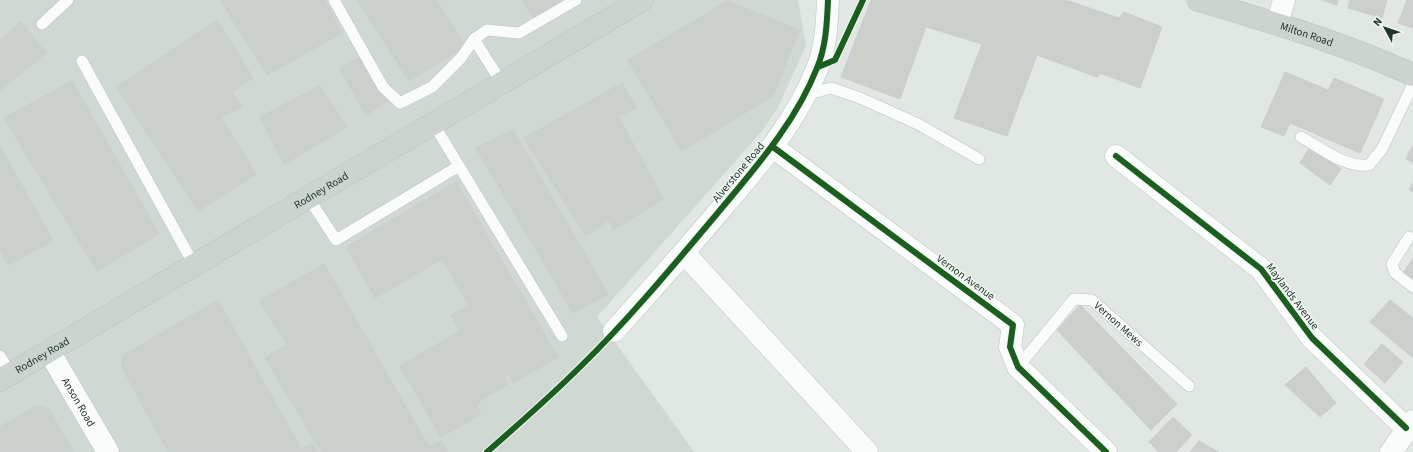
<svg xmlns="http://www.w3.org/2000/svg" width="1413" height="452" viewBox="0 0 1413 452" font-family="'Source Sans 3',sans-serif">
<style>
.built{fill:#cfd8d2}
.building{fill:#cbd0cd;stroke:#cacfcc}
.lines{fill:none;stroke-linecap:round;stroke-linejoin:round}
.lane-casing{stroke:#bec3c0;stroke-width:12}
.street-casing{stroke:#bec3c0;stroke-width:23}
.primary-casing{stroke:#bcc3bf;stroke-width:23}
.lane{stroke:#fafbfb;stroke-width:11}
.street{stroke:#fafbfb;stroke-width:22}
.primary{stroke:#cdd3cf;stroke-width:22}
.cycleway-casing{stroke:#eff6f0;stroke-width:8}
.cycleway{stroke:#1b5e20;stroke-width:6}
.labels{text-anchor:middle;stroke-width:3;stroke-linejoin:round;paint-order:stroke}
.street-label{font-size:11px;fill:#21372c;stroke:#eff6f0}
</style>
<rect width="100%" height="100%" fill="#e1e7e3"/>
<!-- built -->
<path class="built" d="M0 0H798L806 46 777 109 762 131 597 317 694 452H0Z"/>
<!-- building -->
<path class="building" d="M220 0H325L342 33 267 75Z
M357 0H436L466 46 409 81Z
M521 0H561L533 17Z
M871 0H1066L1119 18 1124 12 1162 27 1140 88 1100 73 1097 77 1037 55 1007 136 954 118 982 44 926 27 900 99 841 77Z
M1322 0H1338L1337 5Z
M1350 0H1387L1382 18 1348 8Z
M1407 0H1413V28L1398 23Z
M728 1 799 30 773 96 682 151 628 60Z
M217 20 253 78 232 92 242 107 221 117 256 174 198 211 117 87Z
M21 22 46 53 0 91V40Z
M362 56 389 100 366 115 340 69Z
M1285 72 1328 90 1334 78 1384 99 1360 153 1290 123 1284 136 1261 127Z
M72 81 159 234 97 271 4 118Z
M622 83 636 108 618 116 663 199 613 230 609 220 586 236 524 138Z
M320 86 347 127 284 164 260 117Z
M513 130 608 294 573 313 476 148Z
M1413 145V163L1406 159Z
M0 146 53 241 8 265 0 250Z
M1310 147 1341 169 1330 185 1300 163Z
M456 182 558 357 513 383 508 374 504 377 508 384 480 400 481 402 476 405 481 414 441 437 400 366 460 331 451 315 469 305 442 259 375 298 346 247Z
M1413 183V192L1409 190Z
M1413 258V280L1403 273Z
M324 264 429 447 442 441 447 452H322L265 358 287 345 260 301Z
M218 300 301 449 312 444 317 452H168L121 366 124 355Z
M1390 300 1413 318V358L1370 322Z
M1080 305 1177 404 1151 430 1057 330Z
M1382 344 1403 362 1385 383 1364 364Z
M1306 367 1336 403 1320 417 1285 385Z
M36 406 49 409 73 452H0V427Z
M1173 417 1192 435 1176 452H1159L1149 442Z
M1199 441 1219 452H1190Z"/>
<g class="lines">
<!-- lane casing -->
<g class="lane-casing">
<g id="lane">
<path d="M334 0 383 87 400 103 432 87 461 58 474 39 487 30 519 33 576 0"/>
<path d="M42 24 68 0"/>
<path d="M474 39 501 82"/>
<path d="M82 61 194 265"/>
<path d="M805 95 831 88 860 98 918 124 979 159"/>
<path d="M433 123 562 336"/>
<path d="M1301 137C1321 148 1345 168 1369 165L1382 149 1413 84"/>
<path d="M308 197 336 240 459 166"/>
<path d="M1409 237 1392 264 1395 273 1413 287"/>
<path d="M0 356 11 374"/>
<path id="s1" d="M1018 367 1074 299 1092 300 1189 386"/>
</g>
</g>
<!-- street casing -->
<g class="street-casing">
<g id="street">
<path d="M1277 24 1284 0"/>
<path d="M773 147 1013 325 1010 347 1018 367 1106 452"/>
<path d="M1116 156 1261 269 1312 338 1406 428"/>
<path d="M684 253 867 452"/>
<path d="M614 331C652 289 689 247 726 203 761 162 797 120 817 69 826 47 827 23 828 0"/>
<path id="s2" d="M49 351 108 452"/>
<path d="M1391 452 1413 421"/>
</g>
</g>
<!-- primary casing -->
<g class="primary-casing">
<g id="primary">
<path id="s3" d="M1198 0C1271 22 1344 43 1413 75"/>
<path id="s4" d="M0 380 642 0"/>
</g>
</g>
<!-- lane -->
<use href="#lane" class="lane"/>
<!-- street -->
<use href="#street" class="street"/>
<!-- primary -->
<use href="#primary" class="primary"/>
<!-- cycleway casing -->
<g class="cycleway-casing">
<path id="cycleway" d="M818 67 835 60 863 0
M773 147 1013 325 1010 347 1018 367 1106 452
M1116 156 1261 269 1312 338 1406 428
M487 452C519 424 551 396 581 366 629 319 673 266 716 215 754 169 795 124 817 68 826 47 827 23 828 0"/>
</g>
<!-- cycleway -->
<use href="#cycleway" class="cycleway"/>
</g>
<g class="labels">
<!-- street labels -->
<g class="street-label">
<text dy="4" stroke="none"><textPath href="#s3" startOffset="114">Milton Road</textPath></text>
<text transform="translate(738 172) rotate(-50)" y="4">Alverstone Road</text>
<text dy="4" stroke="none"><textPath href="#s4" startOffset="373">Rodney Road</textPath></text>
<text transform="translate(966 277) rotate(36)" y="4">Vernon Avenue</text>
<text transform="translate(1293 296) rotate(53)" y="4">Maylands Avenue</text>
<text dy="4" stroke="none"><textPath href="#s1" startOffset="142">Vernon Mews</textPath></text>
<text dy="4" stroke="none"><textPath href="#s4" startOffset="49">Rodney Road</textPath></text>
<text dy="4" stroke="none"><textPath href="#s2" startOffset="59">Anson Road</textPath></text>
</g>
</g>
<!-- north arrow -->
<g transform="translate(1385 28) rotate(310)" stroke="#eff6f0" stroke-width="3" paint-order="stroke">
<path d="M0-3L7 15L0 10L-7 15Z" fill="#21372c"/>
<text y="-6" font-size="11" font-weight="bold" text-anchor="middle" fill="#21372c">N</text>
</g>
</svg>
